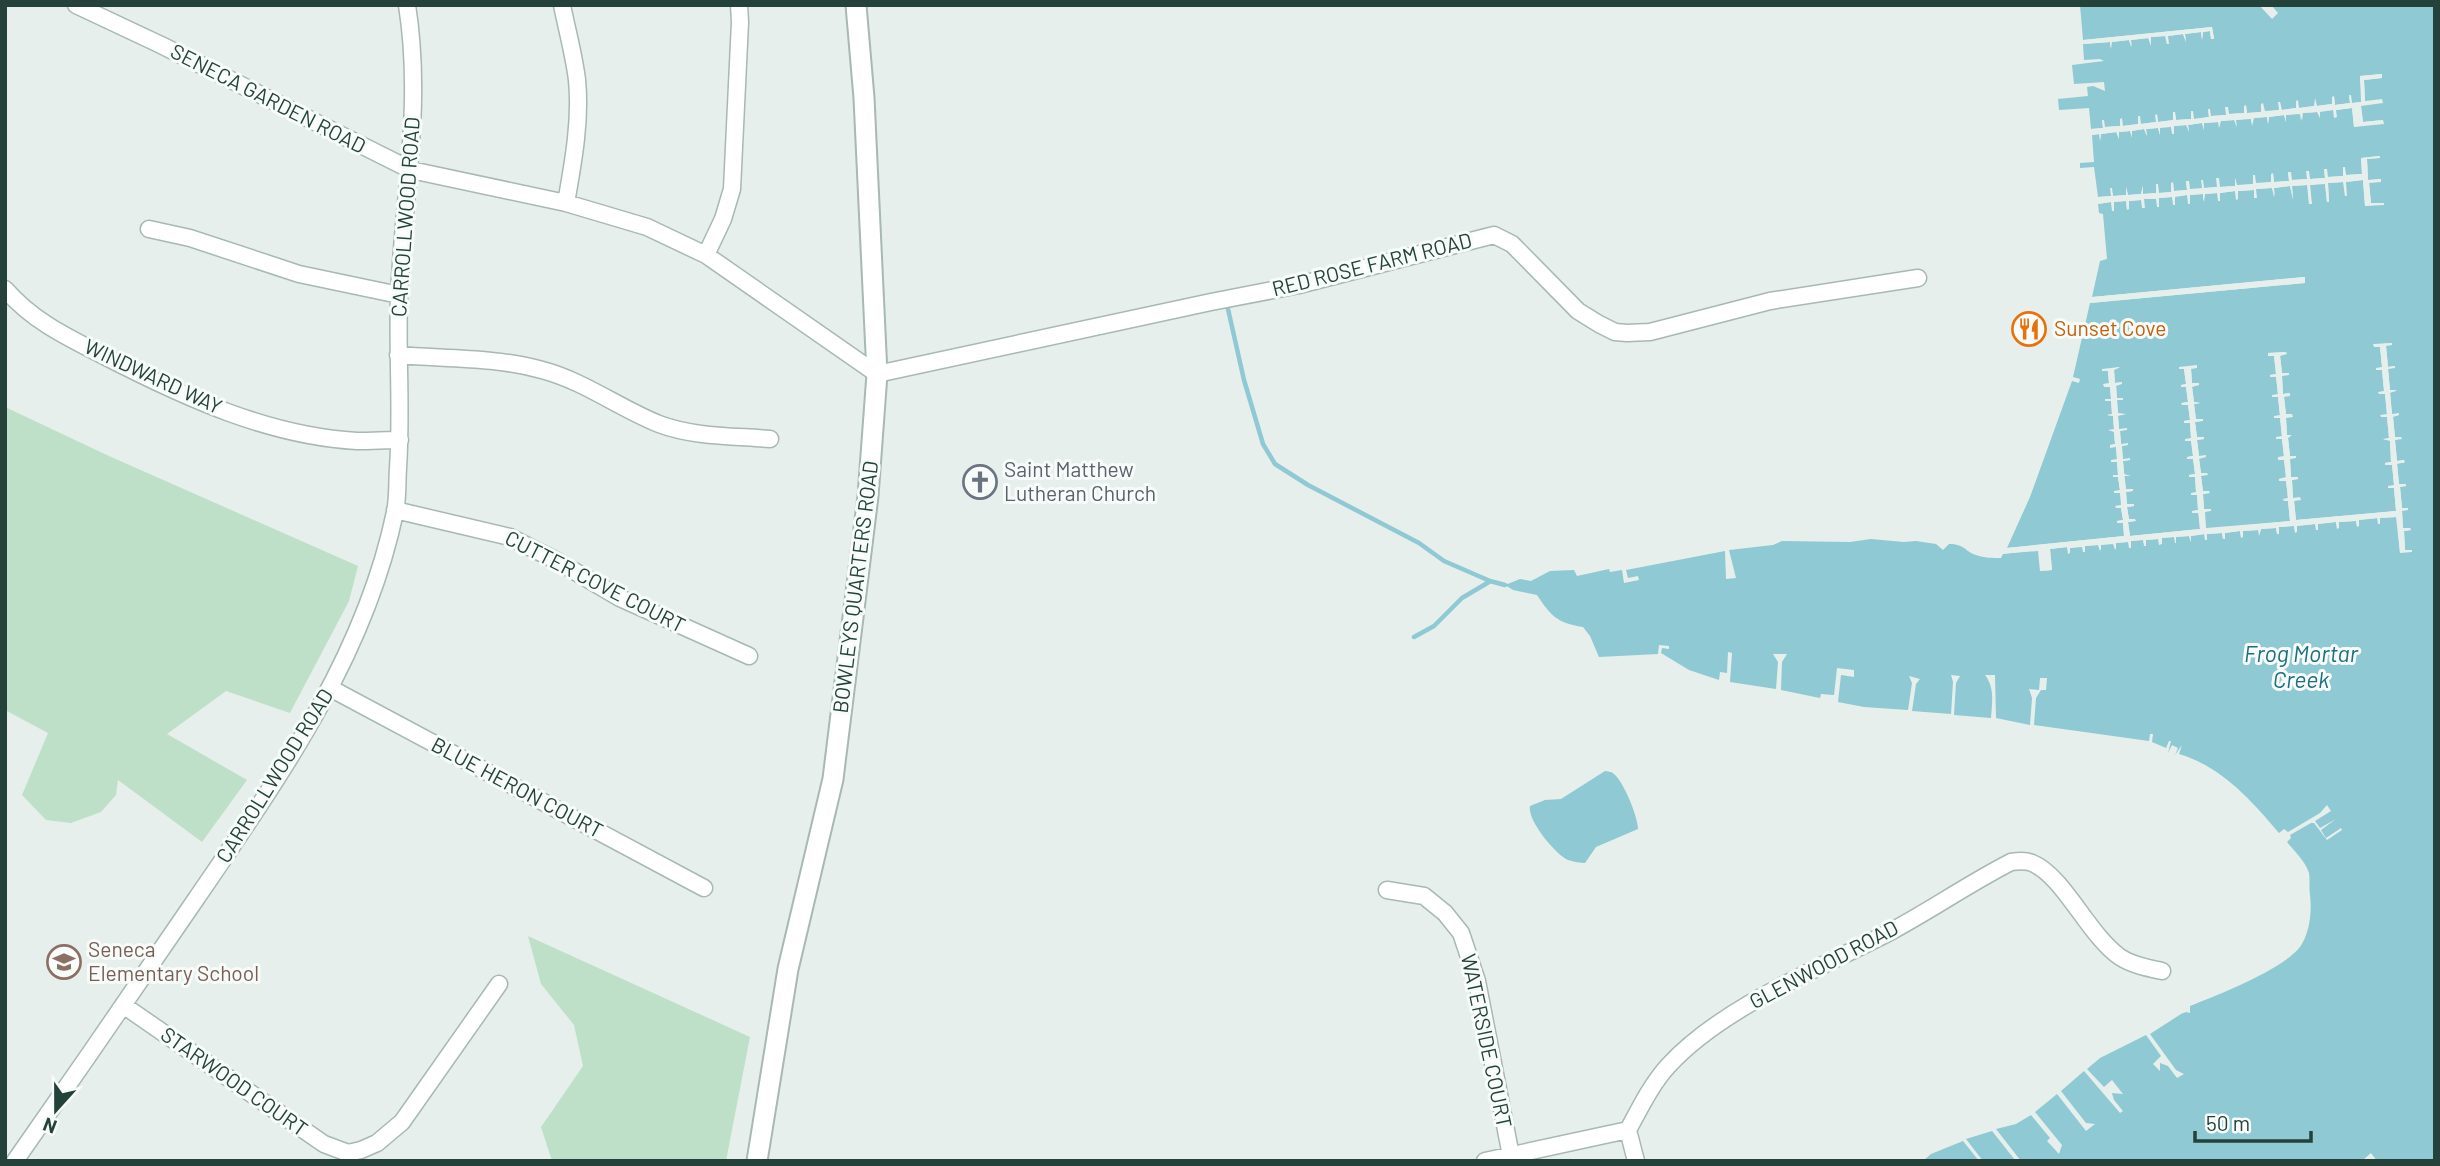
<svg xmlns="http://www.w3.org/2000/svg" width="2440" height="1166" viewBox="0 0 2440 1166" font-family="Barlow,sans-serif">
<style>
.green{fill:#bfe0c8}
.water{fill:#8ec9d4}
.pier{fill:#e6efeb}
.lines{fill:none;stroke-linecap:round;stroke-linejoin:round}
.stream{stroke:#8ec9d4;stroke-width:4.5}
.minor-casing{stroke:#a8b8b2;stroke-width:19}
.tertiary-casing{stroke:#a8b8b2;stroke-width:23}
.minor{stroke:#fff;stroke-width:16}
.tertiary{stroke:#fff;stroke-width:19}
.labels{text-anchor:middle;stroke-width:6;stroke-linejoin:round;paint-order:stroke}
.street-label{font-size:21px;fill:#24423a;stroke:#f7fbf9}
.food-label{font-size:21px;fill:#c56008;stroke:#f7fbf9;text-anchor:start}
.worship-label{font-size:21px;fill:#5b616d;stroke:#f7fbf9;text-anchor:start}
.education-label{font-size:21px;fill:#785e54;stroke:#f7fbf9;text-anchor:start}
.water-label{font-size:23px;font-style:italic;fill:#1c6f80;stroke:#f7fbf9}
</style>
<rect width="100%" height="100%" fill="#e6efeb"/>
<!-- green -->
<path class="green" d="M5 407 109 456 358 566 349 601 290 713 226 691 167 734 247 780 202 842 118 780 116 795 101 812 71 823 46 820 22 795 48 733 5 710Z
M528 936 750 1037 726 1161H552L541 1127 583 1066 574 1025 541 984Z"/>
<!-- water -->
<path class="water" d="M2080 5H2259L2272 19 2278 13 2271 5H2435V1161H2377L2371 1153 2364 1159 2365 1161H2021L1996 1129 2016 1124 2031 1115 2050 1138 2047 1141 2059 1154 2062 1145 2035 1112 2057 1094 2086 1131 2095 1124 2086 1123 2061 1091 2084 1071 2120 1113 2123 1111 2114 1100 2112 1093 2123 1094 2112 1080 2104 1087 2087 1069 2100 1058 2146 1035 2161 1056 2153 1064 2160 1071V1063L2168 1066 2177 1078 2184 1074 2176 1070 2150 1034 2181 1014 2186 1012 2190 1013V1006C2218 995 2282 970 2300 947 2310 933 2312 911 2310 895 2309 888 2310 879 2309 873 2306 862 2294 851 2287 842L2291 838 2290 835 2311 823H2314L2327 840 2342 830 2341 828 2326 838 2321 830 2336 819 2320 828 2315 821 2331 811 2327 805 2320 813 2288 832 2284 829 2279 833C2251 800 2222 767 2179 754L2182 745 2175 755 2178 748 2172 745 2168 753 2171 741H2169L2166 748 2152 742 2153 734H2150L2149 741 2034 725 2036 698 2041 690H2046L2047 678H2040L2039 690 2029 689 2032 698 2030 725 1996 718 1995 675H1985C1995 688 1992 702 1991 718L1954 715 1956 683 1960 676 1951 675 1953 682 1951 714 1912 711 1916 684 1920 679 1909 676 1912 683 1908 710 1864 707 1838 702 1841 675 1854 677V670L1837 668 1834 695 1821 694 1820 698 1781 690 1782 662 1787 654H1773L1778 662 1776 689 1730 682 1732 653 1728 652 1727 673 1720 672 1719 680 1689 670 1661 653 1662 648 1669 649V646L1659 645 1658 654 1599 657 1590 636 1583 627C1557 623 1551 616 1537 595L1513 590 1505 585 1520 579 1531 581 1550 571 1574 570 1577 576 1609 569 1610 572 1622 570 1624 583 1639 580 1638 576 1628 578 1626 570 1725 551 1726 579 1736 578 1729 550 1773 545 1782 541 1850 542 1871 539 1904 542 1916 541 1936 544 1943 550 1949 544C1965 544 1964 551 1976 555 1984 558 1993 558 2001 558L2003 554 2039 550 2041 571 2052 570 2050 549 2068 547V553L2070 548 2083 546 2084 552 2085 546 2098 545 2100 551V545L2113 543 2115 550V543L2128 542 2131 547 2130 541 2143 540 2146 546V540L2159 539 2162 544 2161 538 2174 537 2176 542V537L2189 536 2191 542V536L2205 534 2207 540 2206 534 2222 533 2223 538 2224 533 2240 531 2241 537 2242 531 2259 530V535L2261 529 2276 528 2277 534H2279V527L2294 526 2295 532 2296 526 2315 524 2318 530 2317 524 2336 522 2337 528 2338 522 2356 521 2357 526 2358 520 2378 518V524L2379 518 2397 517 2400 552 2405 550 2404 531 2411 530 2410 528H2403L2402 510 2408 508H2402L2400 487 2406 486V484H2399L2397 463H2404V460L2397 461 2395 440 2402 438H2395L2393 416H2399L2392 414 2390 392 2397 391 2390 390 2388 369 2394 366 2388 367 2386 346 2391 343 2373 345 2380 346 2382 367 2376 370H2382L2384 391 2378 393H2385L2387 415H2381L2387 417 2389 438 2383 440H2390L2391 462 2385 463 2392 464 2394 485 2388 488H2394L2396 511 2296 520 2294 500H2300L2293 498 2292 480 2298 479 2291 478 2290 459 2296 457 2290 456 2288 438 2291 435 2287 436 2286 417 2292 414 2286 415 2284 397 2289 393 2283 394 2282 375H2288L2282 373 2280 355 2286 354V352L2268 353 2274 355 2276 374 2270 375 2276 376 2278 395 2272 396 2278 397 2280 416 2274 418 2280 417 2282 437H2276L2282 439 2284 457 2278 458 2284 459 2286 478 2279 479 2286 480 2288 499 2282 501H2288L2290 521 2206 529 2204 512 2211 509H2204L2203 494 2209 493 2203 491 2201 476 2208 474 2201 473 2199 458 2205 457 2199 456 2197 440 2204 439 2197 438 2195 422 2202 421V419L2196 420 2194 404 2200 403 2194 402 2192 386 2199 385V383L2192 384 2191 368 2184 369 2186 384 2181 385 2186 387 2188 402 2182 403V405L2188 404 2190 420 2184 421V423H2190L2191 438 2186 441 2191 440 2193 456 2187 457 2193 458 2195 474 2189 475 2195 476 2196 492 2191 495 2197 494 2198 510 2193 511 2198 512 2200 529 2130 536 2128 522 2135 521 2129 520 2127 507 2134 506 2127 505 2126 492 2133 491 2126 490 2123 461 2130 460 2123 459 2121 446 2127 445 2121 444 2120 431 2127 429H2119L2118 415H2125L2118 413 2117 400 2122 398H2117L2116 385 2122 382 2115 383 2114 370 2120 367 2102 370 2108 371 2109 384 2104 386H2110L2111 399 2105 401H2111L2112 414 2107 415 2113 416 2114 430H2109L2114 431 2115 444 2110 445V447H2116L2117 460 2111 461 2117 462 2118 475H2113L2118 477 2120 491H2114L2120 492 2122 505 2116 507 2121 508 2123 520 2117 521 2123 523 2124 536 2007 548 2030 497 2072 381 2079 383 2080 379 2073 377 2090 303 2305 283 2304 277 2092 297 2100 261 2107 259 2103 214 2099 213 2098 204 2111 202 2114 211 2113 202 2126 201 2127 209 2129 201 2141 200 2144 208V199L2157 198V206L2159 198 2172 197 2175 205 2174 196 2188 195 2189 204 2190 195 2203 194 2204 202 2205 194 2218 193 2219 201 2220 193 2235 191 2237 200 2238 191 2254 190 2255 198 2256 189 2272 188 2274 197V188L2290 186 2293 199 2292 186 2308 185 2309 203H2311L2310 185 2325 183 2327 202H2329L2328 183 2344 182 2345 196 2346 182 2363 180 2365 206 2384 204H2371L2369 182H2381V179L2368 180 2367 159 2379 158V156L2361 158 2362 174 2346 175 2344 167V176L2327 177 2324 169 2325 178 2310 179 2307 171V179L2292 180 2288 172 2289 181 2274 182 2273 174 2272 182 2255 184 2253 176V184L2237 186 2235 178V186L2219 187V179L2217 187 2204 188 2202 180V189H2189L2186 181 2187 190 2174 191 2173 183 2172 192 2159 193 2156 185V193L2143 194V186L2141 194 2128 195 2126 187V195L2113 196 2111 188V196L2098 197 2094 167 2080 168V163L2094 162 2092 135 2100 134 2101 141V134L2117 132 2119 139V132L2130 131 2132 137 2131 131 2144 129 2147 136 2146 129 2158 128 2160 135V127H2172L2174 133V126L2187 125 2189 132 2188 125 2202 123 2204 130V123L2219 122 2220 128V121L2235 120 2236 127V120L2251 118 2252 125 2253 118 2267 117 2268 124 2269 117 2284 115 2286 122V115L2301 113 2303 121 2302 113 2318 112 2320 118 2319 111 2334 110 2335 118 2336 110 2352 108 2354 127 2383 120 2363 122 2361 106 2365 101 2364 80 2382 78 2381 74 2360 76 2362 102 2352 103 2349 95 2350 103 2335 105 2334 97 2332 104 2316 106V99L2315 106 2299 108 2296 101V108L2281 110 2280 102 2279 110 2264 112 2261 104 2262 112 2247 113 2246 106 2244 113 2229 114 2226 107V115L2211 116 2208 110 2209 117 2194 119 2191 111V119L2176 120 2175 112 2174 120 2158 122 2157 115 2156 122 2140 124 2138 117 2139 124 2122 126 2121 119 2120 126 2105 127 2102 121 2103 128 2091 129 2089 108 2059 110 2058 99 2088 96 2087 87 2093 86 2105 91 2104 82 2074 84 2072 65 2104 61 2100 59 2084 60 2083 44 2110 42 2111 49V42L2129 40 2131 47V40L2149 38 2151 45V37L2166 36 2167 44 2168 36 2183 34 2186 42 2185 34 2201 32 2202 40 2203 32 2210 31 2211 39 2214 38 2212 27 2083 40Z
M1605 771C1610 772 1611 771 1615 775 1624 783 1638 817 1638 829L1596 847 1585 863C1580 863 1574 862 1568 860 1555 854 1527 820 1530 806L1545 800 1561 799Z
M1992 1131 2015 1160V1161H1983L1966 1139Z
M1963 1141 1979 1161H1923L1931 1154Z"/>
<!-- pier -->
<path class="pier" d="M2212 27 2214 39H2211L2210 31 2203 32 2202 40 2201 32 2185 34 2186 42 2183 34 2168 36 2169 44H2167L2165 36 2151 37V46L2148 38 2131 40 2132 47 2129 40 2112 42 2111 49 2110 42 2083 44V40Z
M2382 74V78L2364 80 2365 101 2382 99 2383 103 2361 106 2363 122 2383 120 2384 124 2354 127 2352 108 2336 110 2337 117 2334 118 2333 110 2320 112V118L2317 112 2303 113 2301 121 2300 114 2286 115V122L2284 115 2269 117 2268 124 2267 117 2254 118 2252 126 2251 119 2236 120 2237 127 2234 120 2221 121 2219 128 2218 122 2204 123V130L2202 123 2188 125 2189 132 2186 125 2174 126V134H2172L2171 127 2160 128V135L2158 128 2146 129 2147 136 2144 129 2132 131V138L2130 131 2119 132V139L2116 132 2101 134 2100 141 2099 134 2092 135 2091 129 2103 128 2102 120H2104L2105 127 2120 126V119L2122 118 2123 126 2138 124V116H2140L2141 124 2156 122 2155 115 2157 114 2158 122 2173 120V112H2175L2176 120 2191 119V111H2193L2194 119 2209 117 2208 109H2210L2211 116 2226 115 2225 107H2228L2229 114 2244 113V106L2246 105 2247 113 2261 112V104L2263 103 2265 111 2279 110 2278 102H2280L2282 110 2296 108V101L2298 100 2299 108 2314 106 2315 98 2317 106 2332 104V97L2334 96 2335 105 2350 103 2349 95H2351L2352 103 2361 102 2360 76Z
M2380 156V158L2367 159 2368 180 2381 179V182L2369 183 2371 203H2384V205L2365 206 2363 180 2346 182 2347 196H2345L2343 182 2328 183 2329 202H2327L2325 184 2310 185 2312 204H2309L2307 185 2292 186 2293 200 2290 186 2274 188 2275 197 2272 188 2256 189 2257 198H2254V190L2238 191V199L2236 200 2235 191 2220 193V201H2218L2217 193 2205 194 2203 202V194L2190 195V204H2188L2187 195 2175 197V205H2173L2172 197 2159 198V207H2157L2156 199H2144L2145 208H2142L2141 200 2129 201V209L2127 210 2126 201 2114 202V211H2112L2111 202 2098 204V197L2111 196 2110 188H2112L2113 196 2126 195V187L2128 195 2141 194 2143 186V194L2156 193V184H2158L2159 193 2171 192V183L2173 182 2174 191 2187 190 2186 181H2189L2190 189 2202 188 2201 180H2203L2204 188 2217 187 2216 178H2219L2220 187 2235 186V178L2237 185 2253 184V175H2255L2256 183 2271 182V174L2273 173 2274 182 2289 181 2288 172H2291L2292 180 2307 179 2306 171H2309L2310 179 2325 178 2324 169H2327L2328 177 2343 176V167H2345L2346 175 2362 174 2361 158Z
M2305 277V283L2090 303 2092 297Z
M2392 343V345L2386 346 2388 367 2395 366V368L2388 369 2390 390H2397L2390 393 2392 414 2399 413V415L2393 417 2395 437H2401L2402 439 2395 440 2397 461 2404 460 2405 462 2397 464 2399 484H2406V486L2400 487 2402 508H2408V510L2402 511 2403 528H2410L2411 530 2404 531 2405 550H2412V552L2400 553 2396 517 2380 518V524H2378L2377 518 2359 520V526L2357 527 2356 521 2339 522V528L2337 529 2336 522 2318 524V530H2316L2315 524 2297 526V532L2295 533 2294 526 2279 527V534H2277L2276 528 2261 529 2259 536 2258 530 2243 531V537L2241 538 2240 531 2225 533V539H2223L2222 533 2207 534V540H2205L2204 534 2191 536V542L2189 536 2176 537V543H2175L2174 537 2162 538V544L2159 545 2158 539 2146 540V546H2144L2143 540 2131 541V548H2129L2128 542 2116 543V550L2113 544 2101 545V551L2098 545 2085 546V552H2083L2082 547 2070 548V553L2068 554 2067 547 2050 549 2052 570 2040 571 2038 551 1999 554 2004 550 2005 542 2006 548 2124 536 2123 523H2117V521L2123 520 2121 508H2116L2115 506 2121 505 2120 493H2114V491L2120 490 2118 477H2113V475H2118L2117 462H2111V460L2117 459 2116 447 2110 448V445L2115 444 2114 432 2108 430 2114 429 2113 416 2107 415 2112 414 2111 401H2105V399H2111L2110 387H2104L2103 384 2109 383 2108 371H2102V369L2120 367 2114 370 2115 383 2122 382V384L2116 386 2117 398H2123V400H2117L2118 413 2126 414 2118 416 2119 429 2127 428V430L2120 431 2121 444 2128 443V445L2122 446 2123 459 2130 458V460L2123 461 2124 474 2131 476H2124L2126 489H2133V491L2126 492 2127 504H2134V506L2127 507 2129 519H2135L2136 521 2128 522 2130 536 2200 529 2199 513H2192V511L2198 510 2197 495H2191V493L2196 492 2195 477H2189V475L2195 474 2193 459H2187V457L2193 456 2191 441H2185V439L2191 438 2190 423H2184V421L2190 420 2188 405H2182L2181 403 2188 402 2186 387H2181V385L2186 384 2184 369H2179V367L2197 365V368L2191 369 2192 383H2199V385L2192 387 2194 402 2201 403 2194 404 2196 419H2203V421L2195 422 2197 437H2204V439L2197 440 2199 456 2206 455V457L2199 459 2201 473H2207L2208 475 2201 476 2203 491H2209L2210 493 2203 494 2204 509H2211V511L2205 512 2206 528 2290 521 2288 501 2282 499 2288 498 2286 481H2279V479L2286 477 2284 460H2278V457L2284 456 2282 439H2276V437L2282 436 2280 418H2274V416L2280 415 2278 397H2272V395L2278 394 2276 377H2270V375L2276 374 2274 356H2268V353L2286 352 2287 354 2280 356 2282 373H2289V375L2282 376 2283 394 2290 393V396L2284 397 2286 414H2292L2293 417 2286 418 2287 435H2292L2288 438 2290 456H2296V458L2290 459 2291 477H2298V479L2292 480 2293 498 2300 497 2301 500 2294 501 2296 520 2396 511 2394 488H2388V486L2394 485 2392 465H2385V463L2391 462 2390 441 2383 439 2389 438 2387 417H2381L2380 415 2387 414 2385 394H2379L2378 392 2384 391 2382 370H2376V368L2382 367 2380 347H2374L2373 344Z"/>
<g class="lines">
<!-- stream -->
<path class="stream" d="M1228 309 1244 380 1263 444 1275 464 1308 485 1419 543 1444 561 1490 581 1505 585
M1414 637 1434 626 1462 598 1489 582"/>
<!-- minor casing -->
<g class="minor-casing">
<path id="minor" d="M76 5 161 45 411 170 566 203 647 227 706 255 877 374 1211 302 1299 285 1494 235 1512 244 1578 311 1599 324 1615 332 1627 333 1650 332 1770 301 1918 278
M562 5C567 30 574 55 577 80 581 121 573 163 566 203
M149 229 190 238 299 274 399 295
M706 255 723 219 732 189 740 22 739 5
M5 289C34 322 67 337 106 357 184 397 268 436 357 441 372 441 386 440 400 440
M398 355C447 359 495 357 542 370 584 381 619 408 659 424 693 437 734 436 770 439
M395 510 510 537 557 561 620 598 749 656
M330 688 704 888
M1387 890 1424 896 1445 913 1461 933 1477 981 1512 1161
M123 1005 324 1144 348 1153 361 1150 377 1143 402 1122 499 984
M1628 1130 1636 1161
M15 1161C76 1074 136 987 196 899 278 779 365 657 395 512 398 498 397 482 398 468 402 411 397 354 399 296 403 197 423 106 407 5
M1485 1161 1628 1130C1640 1108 1651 1085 1668 1066 1721 1008 1816 970 1886 934 1928 912 1968 884 2011 862 2018 861 2025 860 2032 863 2063 875 2089 936 2120 957 2132 965 2148 968 2162 971"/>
</g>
<!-- tertiary casing -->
<g class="tertiary-casing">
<path id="tertiary" d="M757 1161 788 969 833 779 868 496 877 374 864 98 856 5"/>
</g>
<!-- minor -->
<use href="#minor" class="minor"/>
<!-- tertiary -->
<use href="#tertiary" class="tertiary"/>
</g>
<!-- icons -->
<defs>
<g id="restaurant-ring" transform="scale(1.75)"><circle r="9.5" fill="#f7fbf9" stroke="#e8710a" stroke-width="1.5"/><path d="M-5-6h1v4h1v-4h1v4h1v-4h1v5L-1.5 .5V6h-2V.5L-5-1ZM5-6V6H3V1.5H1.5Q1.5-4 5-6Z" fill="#e8710a"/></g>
<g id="church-ring" transform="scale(1.75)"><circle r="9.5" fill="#f7fbf9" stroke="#6b7280" stroke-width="1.5"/><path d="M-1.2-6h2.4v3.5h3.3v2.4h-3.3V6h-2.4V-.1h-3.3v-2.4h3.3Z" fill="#6b7280"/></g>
<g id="school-ring" transform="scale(1.75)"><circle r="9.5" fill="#f7fbf9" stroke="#8d6e63" stroke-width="1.5"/><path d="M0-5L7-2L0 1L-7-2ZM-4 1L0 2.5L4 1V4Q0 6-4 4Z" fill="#8d6e63"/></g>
</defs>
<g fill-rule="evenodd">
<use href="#restaurant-ring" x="2029" y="329"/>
<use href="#church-ring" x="980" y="482"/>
<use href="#school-ring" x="64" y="962"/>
</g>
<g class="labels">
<!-- street labels -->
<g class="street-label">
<text transform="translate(268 99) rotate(27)" y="7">SENECA GARDEN ROAD</text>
<text transform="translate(406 217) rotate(-86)" y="7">CARROLLWOOD ROAD</text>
<text transform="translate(1372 265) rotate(-14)" y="7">RED ROSE FARM ROAD</text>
<text transform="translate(153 377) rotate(25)" y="7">WINDWARD WAY</text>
<text transform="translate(595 582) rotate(27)" y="7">CUTTER COVE COURT</text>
<text transform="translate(856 587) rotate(-83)" y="7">BOWLEYS QUARTERS ROAD</text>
<text transform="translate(275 776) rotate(-58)" y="7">CARROLLWOOD ROAD</text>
<text transform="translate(517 788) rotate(28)" y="7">BLUE HERON COURT</text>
<text transform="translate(1824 965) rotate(-28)" y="7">GLENWOOD ROAD</text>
<text transform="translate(1486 1041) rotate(78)" y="7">WATERSIDE COURT</text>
<text transform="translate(234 1082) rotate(35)" y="7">STARWOOD COURT</text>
</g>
<!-- food labels -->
<g class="food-label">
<text x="2054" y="336">Sunset Cove</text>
</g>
<!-- worship labels -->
<g class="worship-label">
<text x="1004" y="477">Saint Matthew<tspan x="1004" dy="24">Lutheran Church</tspan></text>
</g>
<!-- education labels -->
<g class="education-label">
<text x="88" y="957">Seneca<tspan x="88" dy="24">Elementary School</tspan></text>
</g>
<!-- water labels -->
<g class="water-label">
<text x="2301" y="662">Frog Mortar<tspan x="2301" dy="26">Creek</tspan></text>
</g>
</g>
<!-- border -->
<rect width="2440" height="1166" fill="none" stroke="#24423a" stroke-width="14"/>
<!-- north arrow -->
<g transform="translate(56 1110) rotate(201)" stroke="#f7fbf9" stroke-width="5" paint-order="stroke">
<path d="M0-5L12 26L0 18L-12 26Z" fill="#24423a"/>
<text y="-10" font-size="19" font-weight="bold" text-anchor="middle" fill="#24423a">N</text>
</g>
<!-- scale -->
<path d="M2195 1131v10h116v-10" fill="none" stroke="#24423a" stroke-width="3.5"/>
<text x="2206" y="1131" font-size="21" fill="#24423a" stroke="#f7fbf9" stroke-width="5" paint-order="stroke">50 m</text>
</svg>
